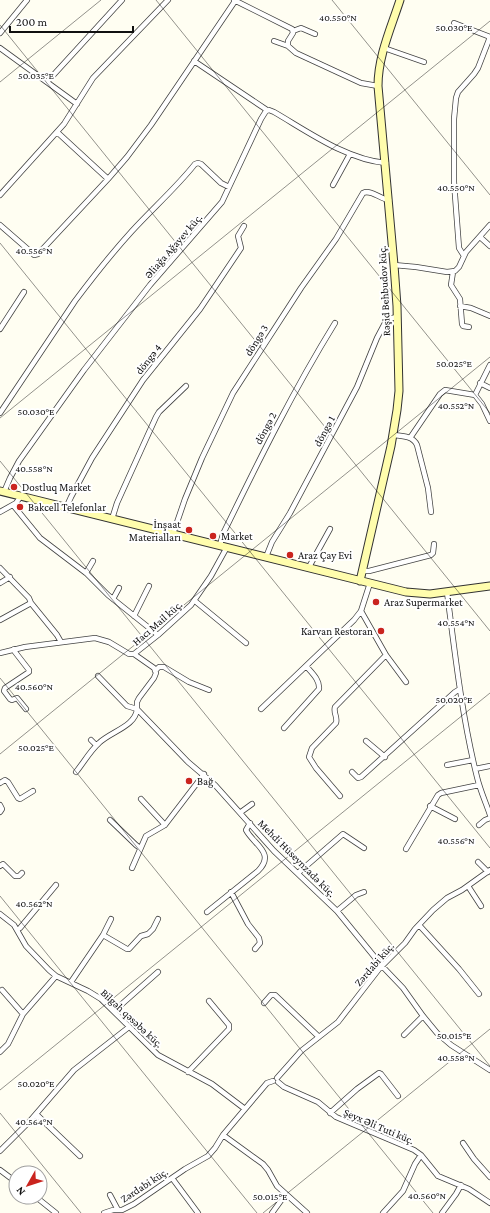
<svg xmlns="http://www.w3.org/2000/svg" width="490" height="1213" viewBox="0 0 490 1213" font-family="'Crimson Pro',serif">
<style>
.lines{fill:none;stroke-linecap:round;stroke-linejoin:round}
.street-casing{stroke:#434343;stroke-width:6}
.secondary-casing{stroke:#323232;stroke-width:9}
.street{stroke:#fff;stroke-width:4.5}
.secondary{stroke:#fffdad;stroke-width:7}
.ticks{fill:none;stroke:#101010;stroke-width:1;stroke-opacity:0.45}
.poi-dot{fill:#ca241e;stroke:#fff;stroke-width:1.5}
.labels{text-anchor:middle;stroke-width:4;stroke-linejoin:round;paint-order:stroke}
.street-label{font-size:11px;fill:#101010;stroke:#fff}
.poi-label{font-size:11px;fill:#101010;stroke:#fff;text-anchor:start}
.ticks-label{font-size:10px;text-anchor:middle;fill:#101010;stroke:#fff;stroke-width:4;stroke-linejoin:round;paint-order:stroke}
</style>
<rect width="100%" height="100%" fill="#fffef2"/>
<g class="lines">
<!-- street casing -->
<g class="street-casing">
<path id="street" d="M234 0 292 29 293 33 288 41V46L296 53 361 83 378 86
M454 23 490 37 478 68 474 74 458 92 456 98 454 119V182L459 248 464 256
M293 31 301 28 315 34
M0 33 27 0
M274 41 288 46
M0 48 77 104
M384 48 424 62
M194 61 267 110
M47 82 122 0
M57 132 108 179
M333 185 350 154
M0 195 64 124 93 78 168 0
M0 225 31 252 34 255 38 254 108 179 127 157 151 125 235 1
M480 237 490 246
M394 265 416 267 447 272 455 271 459 267 466 252 490 225
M453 272 451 285 460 299 462 324 463 326 469 327
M460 306 471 308 490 316
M0 329 24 292
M480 383 490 388
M475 395 490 365
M0 413 75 301C93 277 112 253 132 231 152 209 176 188 195 164L198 163 201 164 221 183 229 187
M393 435C402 436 413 436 417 445L428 488 431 512
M410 438 440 394 445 390 475 395 482 404 490 421
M4 492 10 478 19 461 84 370 150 285 222 202 261 119 266 111 269 110 274 112C307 131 347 160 386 163
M13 505 40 538 86 573 108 595 158 635
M66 508 71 497 92 458 143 380 200 309 237 254 241 248 238 236 244 226
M0 512 16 503 21 496
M112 519 117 503 156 417 159 412 186 386
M173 534 185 499 202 458 233 393 301 288 336 239 363 193C371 189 380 199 389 200
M220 545 223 534C258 462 293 391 335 323
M266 557 272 542 290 513 357 387 377 338 386 321 392 318 397 317
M309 567 330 529
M0 568 29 598 31 603 57 635 61 642
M363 571H369L431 555 433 553 434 544
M86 573 93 561
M0 583 10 577
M447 592C455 654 462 717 477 777 480 790 486 803 490 815
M113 599 119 588
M195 601 246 643
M361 611 386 655 406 682
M134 616 149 586
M0 620 31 603
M14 649 15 652 29 670V672L5 688 4 691 10 699 12 700 17 698 26 709
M0 653 25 647 95 638 109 642 129 654H134L158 635 191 605 211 576 227 547
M134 654 154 668 156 673 154 678 139 698 137 702V709L188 762 215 785 274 851 337 911 382 966 403 988 423 1016 437 1033 451 1045 490 1070
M155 671 159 667H164L189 682 209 690
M261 709 354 620 361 611 370 583
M284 728 319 689C320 680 312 673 306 666
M91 740 96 745
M366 741 385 757
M447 765 473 760
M475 769 490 766
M76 772C84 762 90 751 99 743 110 732 136 726 137 709L127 706 98 676
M352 772 358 778 361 777 455 692 460 689
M0 783 5 780 8 782 18 798 20 799 33 791
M340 796 316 768 309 757 312 748 336 723C338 717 333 713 335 707L386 655
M141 799 165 825
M0 805 2 809 0 812
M430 806 455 819
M241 812 252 804
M110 820 136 845 140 848
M479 825 485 820 490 818
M406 849 438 795 441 793 479 785
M478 862 488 872
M0 866 3 864 15 876H19L22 873
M132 868 146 836 165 825 204 774
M298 873 343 834 364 848
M468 886 481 906
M231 892 248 924 259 938 260 943 255 949
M337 911 356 895 364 892
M207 912 258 871C276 853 254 845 246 830L250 823
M0 914 14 925 26 946 49 970 56 976 88 991 101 999 158 1055 212 1084 245 1109
M419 925 459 969 479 994
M17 930 20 928 56 885
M103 935 127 949H129L141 936 148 934 153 929 158 919
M71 982 103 935 111 919
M2 990 23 1014
M264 1003 271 995H275L319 1037
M114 1011 158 972
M404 1035 423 1016
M0 1052 8 1044 23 1014 56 976
M188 1072 229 1029V1025L209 1001
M277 1078 301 1051 338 1022 379 969 405 943 415 929 433 910 447 898 462 890 490 870
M278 1082 284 1087 318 1102 336 1117 414 1150 421 1155 438 1176 469 1189 490 1203
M330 1113 357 1089 379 1073 381 1074 398 1096
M36 1114 80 1156
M223 1135 263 1164 268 1170 277 1186 307 1213
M463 1143 474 1159 490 1177
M0 1151 29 1122 74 1070 129 1027
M0 1170 16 1182
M172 1178 198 1213
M110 1195 118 1210
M36 1197 56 1213
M104 1213 113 1210H122L134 1204 185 1169 208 1156 215 1148 223 1135 267 1083 273 1081
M272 1213 285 1195
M383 1213 403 1191 415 1164 421 1155
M442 1213 456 1194 461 1185"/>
</g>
<!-- secondary casing -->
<g class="secondary-casing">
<path id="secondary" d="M0 491 406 592 430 594 490 586
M360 581 391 446 397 410 399 391 397 306 394 265 378 86C378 56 391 28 400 0"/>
</g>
<!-- street -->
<use href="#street" class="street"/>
<!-- secondary -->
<use href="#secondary" class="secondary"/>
</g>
<!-- ticks -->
<path class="ticks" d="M156 0 490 413M332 0 490 195M0 25 490 631M0 82 101 0M0 243 490 848M0 418 490 21M0 461 490 1066M0 678 433 1213M0 754 490 357M0 896 257 1213M0 1090 490 693M0 1113 81 1213M263 1213 490 1029"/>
<!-- markers -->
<g class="poi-dot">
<circle cx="14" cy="487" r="4"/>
<circle cx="20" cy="507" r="4"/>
<circle cx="189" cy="530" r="4"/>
<circle cx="213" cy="536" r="4"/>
<circle cx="290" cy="555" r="4"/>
<circle cx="376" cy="602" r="4"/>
<circle cx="381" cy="631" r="4"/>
<circle cx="189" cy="781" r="4"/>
</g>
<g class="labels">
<!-- street labels -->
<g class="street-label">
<text transform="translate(173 246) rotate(-49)" y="4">Əliağa Ağayev küç.</text>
<text transform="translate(384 291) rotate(-93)" y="4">Rəşid Behbudov küç.</text>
<text transform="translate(256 340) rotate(-58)" y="4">döngə 3</text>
<text transform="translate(148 359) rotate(-52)" y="4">döngə 4</text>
<text transform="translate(265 428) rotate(-62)" y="4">döngə 2</text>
<text transform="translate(324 431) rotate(-62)" y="4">döngə 1</text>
<text transform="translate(157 623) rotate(-41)" y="4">Hacı Mail küç.</text>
<text transform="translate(297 858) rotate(45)" y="4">Mehdi Hüseynzadə küç.</text>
<text transform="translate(374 964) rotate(-49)" y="4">Zərdabi küç.</text>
<text transform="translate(132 1018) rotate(43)" y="4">Bilgəh qəsəbə küç.</text>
<text transform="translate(379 1126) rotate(23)" y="4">Şeyx Əli Tuti küç.</text>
<text transform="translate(144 1185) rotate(-33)" y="4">Zərdabi küç.</text>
</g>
<!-- poi labels -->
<g class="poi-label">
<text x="22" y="491">Dostluq Market</text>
<text x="28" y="511">Bakcell Telefonlar</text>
<text x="181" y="528" text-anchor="end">İnşaat<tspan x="181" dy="13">Materialları</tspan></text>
<text x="221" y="540">Market</text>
<text x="298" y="559">Araz Çay Evi</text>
<text x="384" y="606">Araz Supermarket</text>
<text x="373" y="635" text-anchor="end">Karvan Restoran</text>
<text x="197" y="785">Bağ</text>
</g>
</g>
<g class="ticks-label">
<text x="338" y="21">40.550°N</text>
<text x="454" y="31">50.030°E</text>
<text x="36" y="79">50.035°E</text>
<text x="456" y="191">40.550°N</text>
<text x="34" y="254">40.556°N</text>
<text x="454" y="367">50.025°E</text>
<text x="456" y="409">40.552°N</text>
<text x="36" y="415">50.030°E</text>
<text x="34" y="472">40.558°N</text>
<text x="456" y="626">40.554°N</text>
<text x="34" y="690">40.560°N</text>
<text x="454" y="703">50.020°E</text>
<text x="36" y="751">50.025°E</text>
<text x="456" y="844">40.556°N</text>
<text x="34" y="907">40.562°N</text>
<text x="454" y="1039">50.015°E</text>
<text x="456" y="1061">40.558°N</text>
<text x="36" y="1087">50.020°E</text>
<text x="34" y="1125">40.564°N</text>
<text x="427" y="1199">40.560°N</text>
<text x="270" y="1200">50.015°E</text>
</g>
<!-- north arrow -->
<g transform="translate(28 1185) rotate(231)"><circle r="19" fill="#ffffff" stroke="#9f9f9f"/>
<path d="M0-3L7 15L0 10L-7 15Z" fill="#ca241e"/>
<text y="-6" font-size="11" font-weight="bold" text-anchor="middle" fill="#101010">N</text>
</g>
<!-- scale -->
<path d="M10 26v6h123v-6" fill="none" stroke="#101010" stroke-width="2"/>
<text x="16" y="26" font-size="12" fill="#101010" stroke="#ffffff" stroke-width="3" paint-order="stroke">200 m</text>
</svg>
